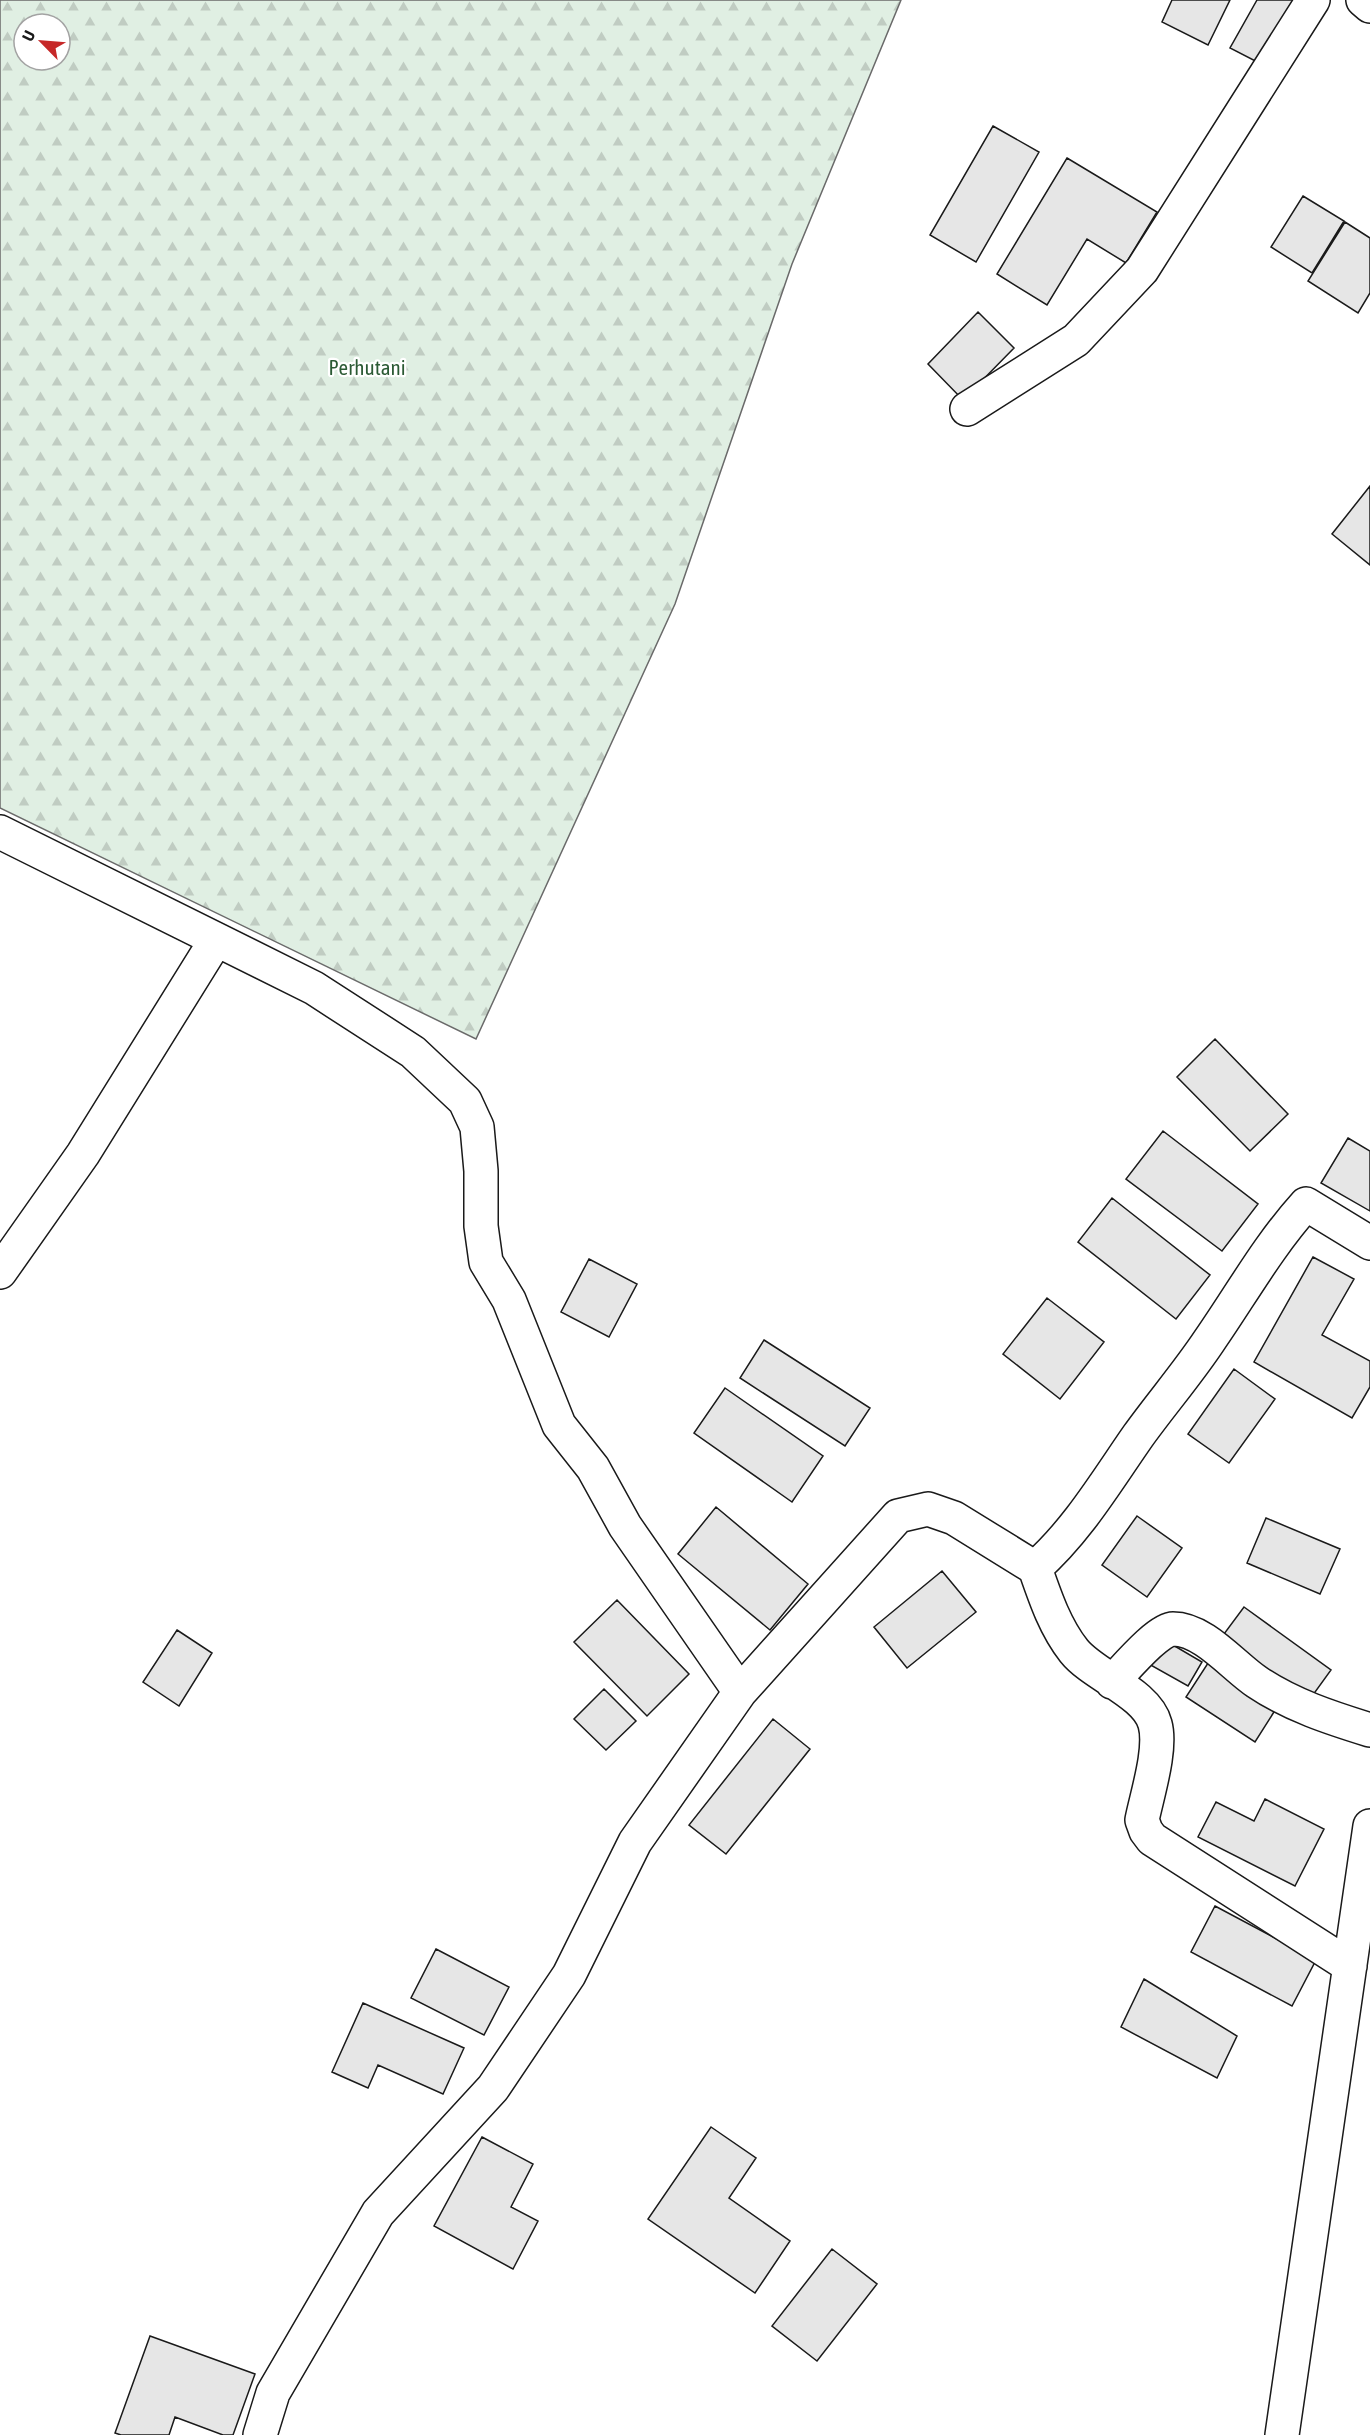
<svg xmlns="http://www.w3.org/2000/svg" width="1370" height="2435" viewBox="0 0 1370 2435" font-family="'Asap Condensed',sans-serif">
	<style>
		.forest { fill: url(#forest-firs); stroke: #6a6a6a; stroke-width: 1.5; fill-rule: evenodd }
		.building { fill: #e6e6e6; stroke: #1a1a1a; stroke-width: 1.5 }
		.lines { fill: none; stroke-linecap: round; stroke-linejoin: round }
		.minor-casing { stroke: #1a1a1a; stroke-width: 36 }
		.minor { stroke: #fff; stroke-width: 33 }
		.labels { text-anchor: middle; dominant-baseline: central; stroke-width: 4.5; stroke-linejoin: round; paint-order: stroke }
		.park-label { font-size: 21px; fill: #2b5a34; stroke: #fff }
	</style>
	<defs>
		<pattern id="forest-firs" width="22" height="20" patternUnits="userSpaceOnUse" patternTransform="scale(1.5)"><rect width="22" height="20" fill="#e0efe3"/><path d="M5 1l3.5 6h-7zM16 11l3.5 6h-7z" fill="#c0ccc2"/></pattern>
	</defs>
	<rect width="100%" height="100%" fill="#fff"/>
	<path class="forest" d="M0,0H901L792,264L675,604L476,1039L0,808ZM24,24H60V60H24Z"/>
	<path class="building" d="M1172,0H1230L1208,45L1162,22Z
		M1257,0H1301L1265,66L1230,48Z
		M993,126L1039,152L976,262L930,235Z
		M1067,158L1157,212L1126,263L1087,239L1047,305L997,274Z
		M1303,196L1344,221L1312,273L1271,247Z
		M1345,222L1370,238V293L1358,313L1308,281Z
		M978,312L1014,348L963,400L928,364Z
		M1370,486V565L1332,534Z
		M1215,1039L1288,1114L1250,1151L1177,1077Z
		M1163,1131L1258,1204L1222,1251L1126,1179Z
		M1348,1138L1370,1151V1211L1321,1183Z
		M1112,1198L1210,1275L1176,1319L1078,1242Z
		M1313,1257L1354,1279L1322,1335L1370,1361V1387L1352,1418L1254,1362Z
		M589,1259L637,1284L609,1337L561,1312Z
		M1047,1298L1104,1342L1060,1399L1003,1354Z
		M764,1340L870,1408L845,1446L740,1378Z
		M1234,1369L1275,1399L1229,1463L1188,1434Z
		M725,1388L823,1456L792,1502L694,1433Z
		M716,1507L808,1584L770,1630L678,1554Z
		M1137,1516L1182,1548L1147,1597L1102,1565Z
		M1266,1518L1340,1549L1320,1594L1247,1563Z
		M942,1571L976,1612L907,1668L874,1627Z
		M617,1600L689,1674L647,1716L574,1642Z
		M1244,1607L1331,1670L1305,1706L1218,1642Z
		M177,1630L212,1653L179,1706L143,1682Z
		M1161,1638L1202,1662L1188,1686L1147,1663Z
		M1210,1660L1279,1704L1255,1742L1186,1697Z
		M604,1689L636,1721L606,1750L574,1719Z
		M773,1719L810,1749L726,1854L689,1825Z
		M1265,1799L1324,1829L1295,1886L1198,1837L1216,1802L1254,1821Z
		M1215,1906L1316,1960L1292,2006L1191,1952Z
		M436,1949L509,1987L484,2035L411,1998Z
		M1144,1979L1237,2036L1217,2078L1121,2027Z
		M363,2003L464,2048L443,2094L378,2065L368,2088L332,2072Z
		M711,2127L756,2158L729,2198L790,2241L755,2293L648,2219Z
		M482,2137L533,2164L511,2207L538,2221L513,2269L434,2226Z
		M832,2249L877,2284L817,2361L772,2326Z
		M150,2336L255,2374L233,2435H223L175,2417L169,2435H121L115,2433Z"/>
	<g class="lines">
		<g class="minor-casing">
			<path id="minor" d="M1363,0L1370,6
				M967,409L1076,340L1142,270L1313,0
				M0,832L314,988L413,1052L465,1101L477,1127L481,1171V1226L486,1262L509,1300L559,1425L593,1468L625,1526L740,1692
				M0,1272L83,1154L216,940
				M1035,1568C1045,1597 1055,1627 1074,1651C1094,1676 1147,1693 1155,1724C1162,1749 1147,1795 1142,1820L1146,1831L1152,1839L1350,1966
				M1112,1682C1124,1670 1158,1629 1173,1629C1204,1629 1233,1666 1257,1682C1291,1705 1331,1718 1370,1730
				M260,2435L273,2393L378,2213L493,2088L569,1975L635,1842L740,1692L898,1516L928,1509L954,1518L1035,1568C1077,1531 1106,1482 1138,1436C1161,1404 1187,1374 1209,1341C1241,1295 1268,1246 1306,1204L1370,1243
				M1282,2435L1370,1826"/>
		</g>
		<use href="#minor" class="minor"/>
	</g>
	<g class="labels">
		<g class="park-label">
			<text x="367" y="367">Perhutani</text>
		</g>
	</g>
	<g transform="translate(42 42) rotate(295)"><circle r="28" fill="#ffffff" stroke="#a3a3a3" stroke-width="1.5"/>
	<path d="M0-4.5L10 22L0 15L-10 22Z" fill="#c62828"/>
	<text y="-9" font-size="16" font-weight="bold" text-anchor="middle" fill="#1a1a1a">U</text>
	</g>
</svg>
